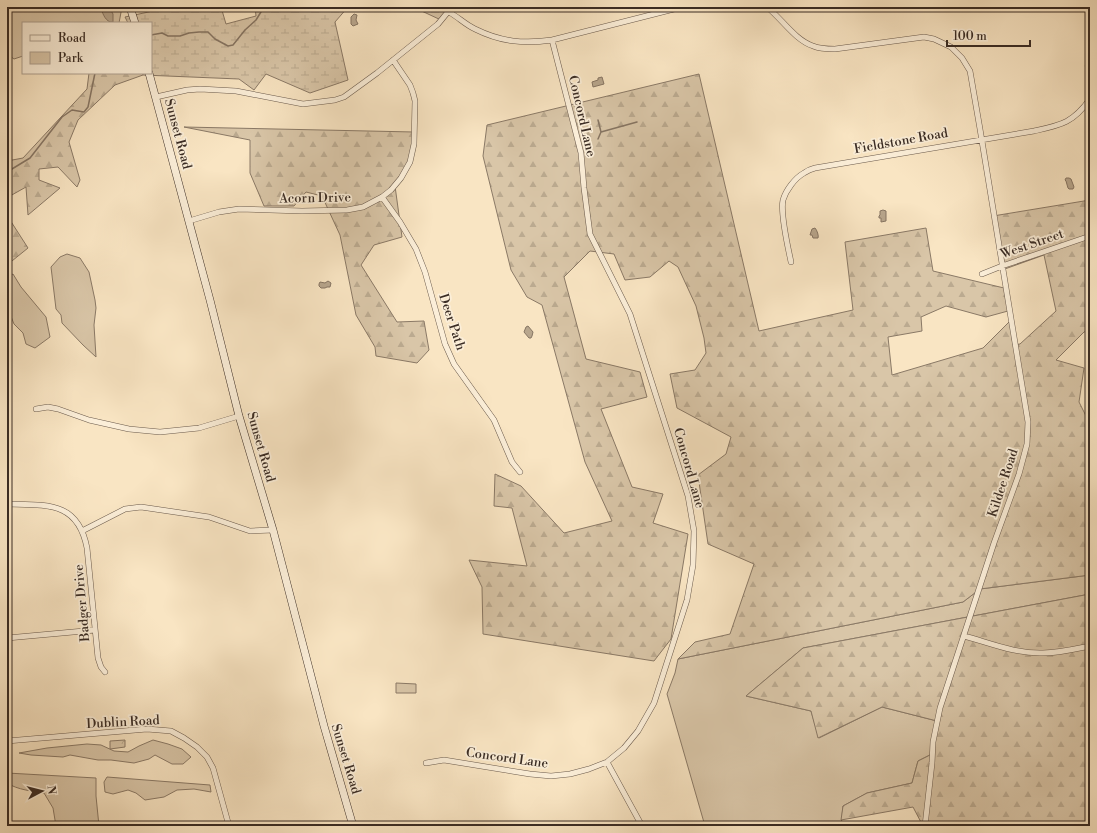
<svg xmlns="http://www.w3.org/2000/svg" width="1097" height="833" viewBox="0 0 1097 833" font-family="'Libre Bodoni',serif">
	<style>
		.green { fill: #d9c6a8; stroke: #8a7966 }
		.forest { fill: url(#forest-firs); stroke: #8a7966 }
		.wetland { fill: url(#wetland-marsh); stroke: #8a7966 }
		.park { fill: url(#park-crowns); stroke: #8a7966 }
		.water { fill: #b8a68d; stroke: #867563 }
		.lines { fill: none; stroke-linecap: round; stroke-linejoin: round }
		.stream { stroke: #867563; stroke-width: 1.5 }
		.street-casing { stroke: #6a5a4c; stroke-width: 6 }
		.secondary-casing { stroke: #3a2c24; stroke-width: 8 }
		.street { stroke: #fbeed8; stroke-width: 5 }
		.secondary { stroke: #fbeed8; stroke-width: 7 }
		.labels { text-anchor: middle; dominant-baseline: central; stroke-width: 3.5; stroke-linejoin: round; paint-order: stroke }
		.street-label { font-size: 13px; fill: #3a2c24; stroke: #fbeed8 }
	</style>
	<defs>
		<pattern id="forest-firs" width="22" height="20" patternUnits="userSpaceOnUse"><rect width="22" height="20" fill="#d9c6a8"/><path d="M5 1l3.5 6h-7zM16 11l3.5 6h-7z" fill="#bbaa90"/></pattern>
		<pattern id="wetland-marsh" width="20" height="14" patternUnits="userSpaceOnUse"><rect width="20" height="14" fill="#d9c6a8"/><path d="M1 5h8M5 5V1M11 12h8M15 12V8" fill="none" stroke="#bbaa90"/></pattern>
		<pattern id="park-crowns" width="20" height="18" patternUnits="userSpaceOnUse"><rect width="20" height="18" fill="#d9c6a8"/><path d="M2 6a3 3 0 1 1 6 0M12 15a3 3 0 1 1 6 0" fill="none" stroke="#bbaa90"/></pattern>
	</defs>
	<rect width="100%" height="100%" fill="#f9e5c3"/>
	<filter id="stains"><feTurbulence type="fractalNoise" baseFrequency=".005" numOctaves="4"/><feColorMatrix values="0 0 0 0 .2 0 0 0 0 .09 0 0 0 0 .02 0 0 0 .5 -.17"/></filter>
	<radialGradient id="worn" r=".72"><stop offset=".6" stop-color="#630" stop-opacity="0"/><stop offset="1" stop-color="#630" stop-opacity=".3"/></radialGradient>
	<path class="green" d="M7,7H122L119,23H23V56L14,59L7,54Z
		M67,254L80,258L89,272L95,300L96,308L94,325L96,357L83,345L62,323L61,315L56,309L51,267L60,257Z
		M13,274L21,287L46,317L50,337L35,348L26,344L23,333L14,324L8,309L7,277Z
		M1090,575V594L803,648L746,696L811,711L819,738L882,707L937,721L932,754L918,761L912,783L867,793L843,806L841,826H705L667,694L675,673L678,659L963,602L980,589Z
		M396,683L416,684V693H396Z
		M153,740L168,744L182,749L191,757L183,764H172L155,755L149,759L134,763L111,760H98L70,755L63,757L31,755L19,753L47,748L87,744L101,745L114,751L128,752L139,746Z
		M7,773L96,778V796L99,826H56L53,808L44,793C32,791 18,790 7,783Z
		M107,777L210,785L211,792L194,789L177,790L164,797L145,800L136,793L128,790L113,794L105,792L104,782Z"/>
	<path class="forest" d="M89,73H143V75L115,85L78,120L69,142L80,180L77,187L58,167L39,169V180L60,188L28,215L26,187L10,196V220L28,248L7,265V161L23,158L87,89Z
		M699,74L759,331L853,310L845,242L926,228L933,271L1004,288L1008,311L986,317L946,306L921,317L922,331L888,337L892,375L983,348L1010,321L1013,345L1020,344L1056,311L1044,255L1002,270L993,216L1090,200V330L1084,332L1056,360L1084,368L1079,402L1090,424V575L980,589L963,602L678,659L695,642L730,634L754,564L708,544L698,475L726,454L731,437L677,408L670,374L695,370L706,353L704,338L696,306L678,267L669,261L650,277L625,280L614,254L590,251L564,277L586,359L640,372L647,397L601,409L632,487L663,494L653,523L688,534L671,639L654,661L483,634L482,587L469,560L527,566L512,508L494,506L495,474L521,486L564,533L612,521L585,462L542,305L527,297L511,270L483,156L487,125Z
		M184,127L414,132L408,170L395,186L402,237L374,245L361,265L397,322L424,321L429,350L417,363L376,356L375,347L356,315L340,235L322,196L306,192L294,206H264L250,173V140Z
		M1090,594V826H923L913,807L841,820L843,806L867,793L912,783L918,761L932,754L937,721L882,707L818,738L811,711L746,696L803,648Z"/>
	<path class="wetland" d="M172,7H221L226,24L256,16L255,7H348L335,22L348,80L310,93L266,74L254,90L239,79L143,75V73H151V23H128L125,17Z
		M413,7H449L451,10L441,20Z"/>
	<path class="park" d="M125,740V747L110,749V741Z"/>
	<path class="water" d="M100,7H109L113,14V22H110C104,19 103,13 100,7Z
		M354,14L357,15L356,20L358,24L353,26L351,24V17Z
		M602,77L604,84L593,87L592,82L598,80V78Z
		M1066,178H1069L1071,179L1074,187L1073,189H1069L1068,188L1066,181L1065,180Z
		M883,210L886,211V221L881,222V218H879V216L880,215V211Z
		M815,228C817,230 819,236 818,238H813L812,235H810L812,229Z
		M328,281L331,283L330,287H327L325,288H321L319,286V284L320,282L325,283Z
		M528,326L533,332L532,336L531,338H529L524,332L526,327Z"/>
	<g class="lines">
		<path class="stream" d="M151,35L162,33L168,36H180L189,33L199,32H208L215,39L228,46L233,45L245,30L256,20L264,7
			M598,120L601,132L598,139
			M601,132L637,122
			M7,172L30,158L62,117L72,110L84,112L88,107L95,73"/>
		<g class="street-casing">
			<path id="street" d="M767,7C782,19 795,40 813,46C820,49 827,49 835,49L924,37L934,39L951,47L962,58L970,71L980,129L1028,422L1027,444L1019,474L994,543L940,708L933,742L932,763L925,826
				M449,12C458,17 466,25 475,29C501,42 524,44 552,40L674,9L696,7
				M1088,66L1090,68
				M156,97L187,90L200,89L236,91L303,104L335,100L344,97L377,73L438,24L452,7
				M382,197L400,222L416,249L425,272L445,344L454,364L494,420L512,462L520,472
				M189,221L219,212L239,209L302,211L347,210L363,207L382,197L391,190L401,178L410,162L414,144L415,101L413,93L410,85L393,60
				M791,262C788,247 780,214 783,200C786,190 795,178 804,173C807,171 811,169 815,168L1034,131C1061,125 1073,123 1090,99
				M982,274L1002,266L1090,236
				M36,409L48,407L58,409L89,420L129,429L160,432L199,428L239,416
				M7,504C47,505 78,501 87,548L98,658L101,667L105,672
				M82,531L125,509L141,507L209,517L250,531L273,530
				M964,636C990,643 1016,654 1043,653C1059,653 1075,649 1090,646
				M7,638L95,630
				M7,741L147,729L171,731L184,738L197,747L207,757L213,768L229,826
				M607,762L642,826
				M426,763L444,760L530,774L551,776L570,774L589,769L607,762L624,748L638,731L654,703L687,600L693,565L694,531L688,496L630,314L590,234L584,188L581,153L552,40"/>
		</g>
		<g class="secondary-casing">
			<path id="secondary" d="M130,7L135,23
				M149,73L210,300L239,416L273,530L324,726L353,826"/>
		</g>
		<use href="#street" class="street"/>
		<use href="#secondary" class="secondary"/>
	</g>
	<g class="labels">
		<g class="street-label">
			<text transform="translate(582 116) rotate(77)">Concord Lane</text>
			<text transform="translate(178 134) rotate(75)">Sunset Road</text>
			<text transform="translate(901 141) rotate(-10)">Fieldstone Road</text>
			<text transform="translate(315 198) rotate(-1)">Acorn Drive</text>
			<text transform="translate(1032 244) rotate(-19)">West Street</text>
			<text transform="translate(452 322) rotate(72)">Deer Path</text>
			<text transform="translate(261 447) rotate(74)">Sunset Road</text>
			<text transform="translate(689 468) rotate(74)">Concord Lane</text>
			<text transform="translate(1003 483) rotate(-72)">Kildee Road</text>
			<text transform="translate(82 603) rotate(-95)">Badger Drive</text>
			<text transform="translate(123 722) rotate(-3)">Dublin Road</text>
			<text transform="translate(507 758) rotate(8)">Concord Lane</text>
			<text transform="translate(346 759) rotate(73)">Sunset Road</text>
		</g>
	</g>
	<rect width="1097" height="833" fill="none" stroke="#f9e5c3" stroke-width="24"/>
	<rect x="8" y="8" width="1081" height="817" fill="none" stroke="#3a2c24" stroke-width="2"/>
	<rect x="12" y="12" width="1073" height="809" fill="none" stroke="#3a2c24"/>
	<rect x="22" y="22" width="130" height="52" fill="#fbeed8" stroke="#aea090"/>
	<rect x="30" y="35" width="20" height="6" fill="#fbeed8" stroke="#aea090"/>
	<text x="58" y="42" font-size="12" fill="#3a2c24">Road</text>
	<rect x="30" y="52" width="20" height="12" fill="#d9c6a8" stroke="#aea090"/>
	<text x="58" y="62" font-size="12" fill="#3a2c24">Park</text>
	<g transform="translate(42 791) rotate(83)" stroke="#fbeed8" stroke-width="3" paint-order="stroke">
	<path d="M0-3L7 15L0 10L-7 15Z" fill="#3a2c24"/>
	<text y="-6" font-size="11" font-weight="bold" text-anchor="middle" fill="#3a2c24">N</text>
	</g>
	<path d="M947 40v6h83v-6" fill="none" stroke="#3a2c24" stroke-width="2"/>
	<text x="953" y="40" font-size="12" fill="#3a2c24" stroke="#fbeed8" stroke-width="3" paint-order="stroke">100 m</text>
	<rect width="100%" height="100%" filter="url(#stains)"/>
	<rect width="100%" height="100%" fill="url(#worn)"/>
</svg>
